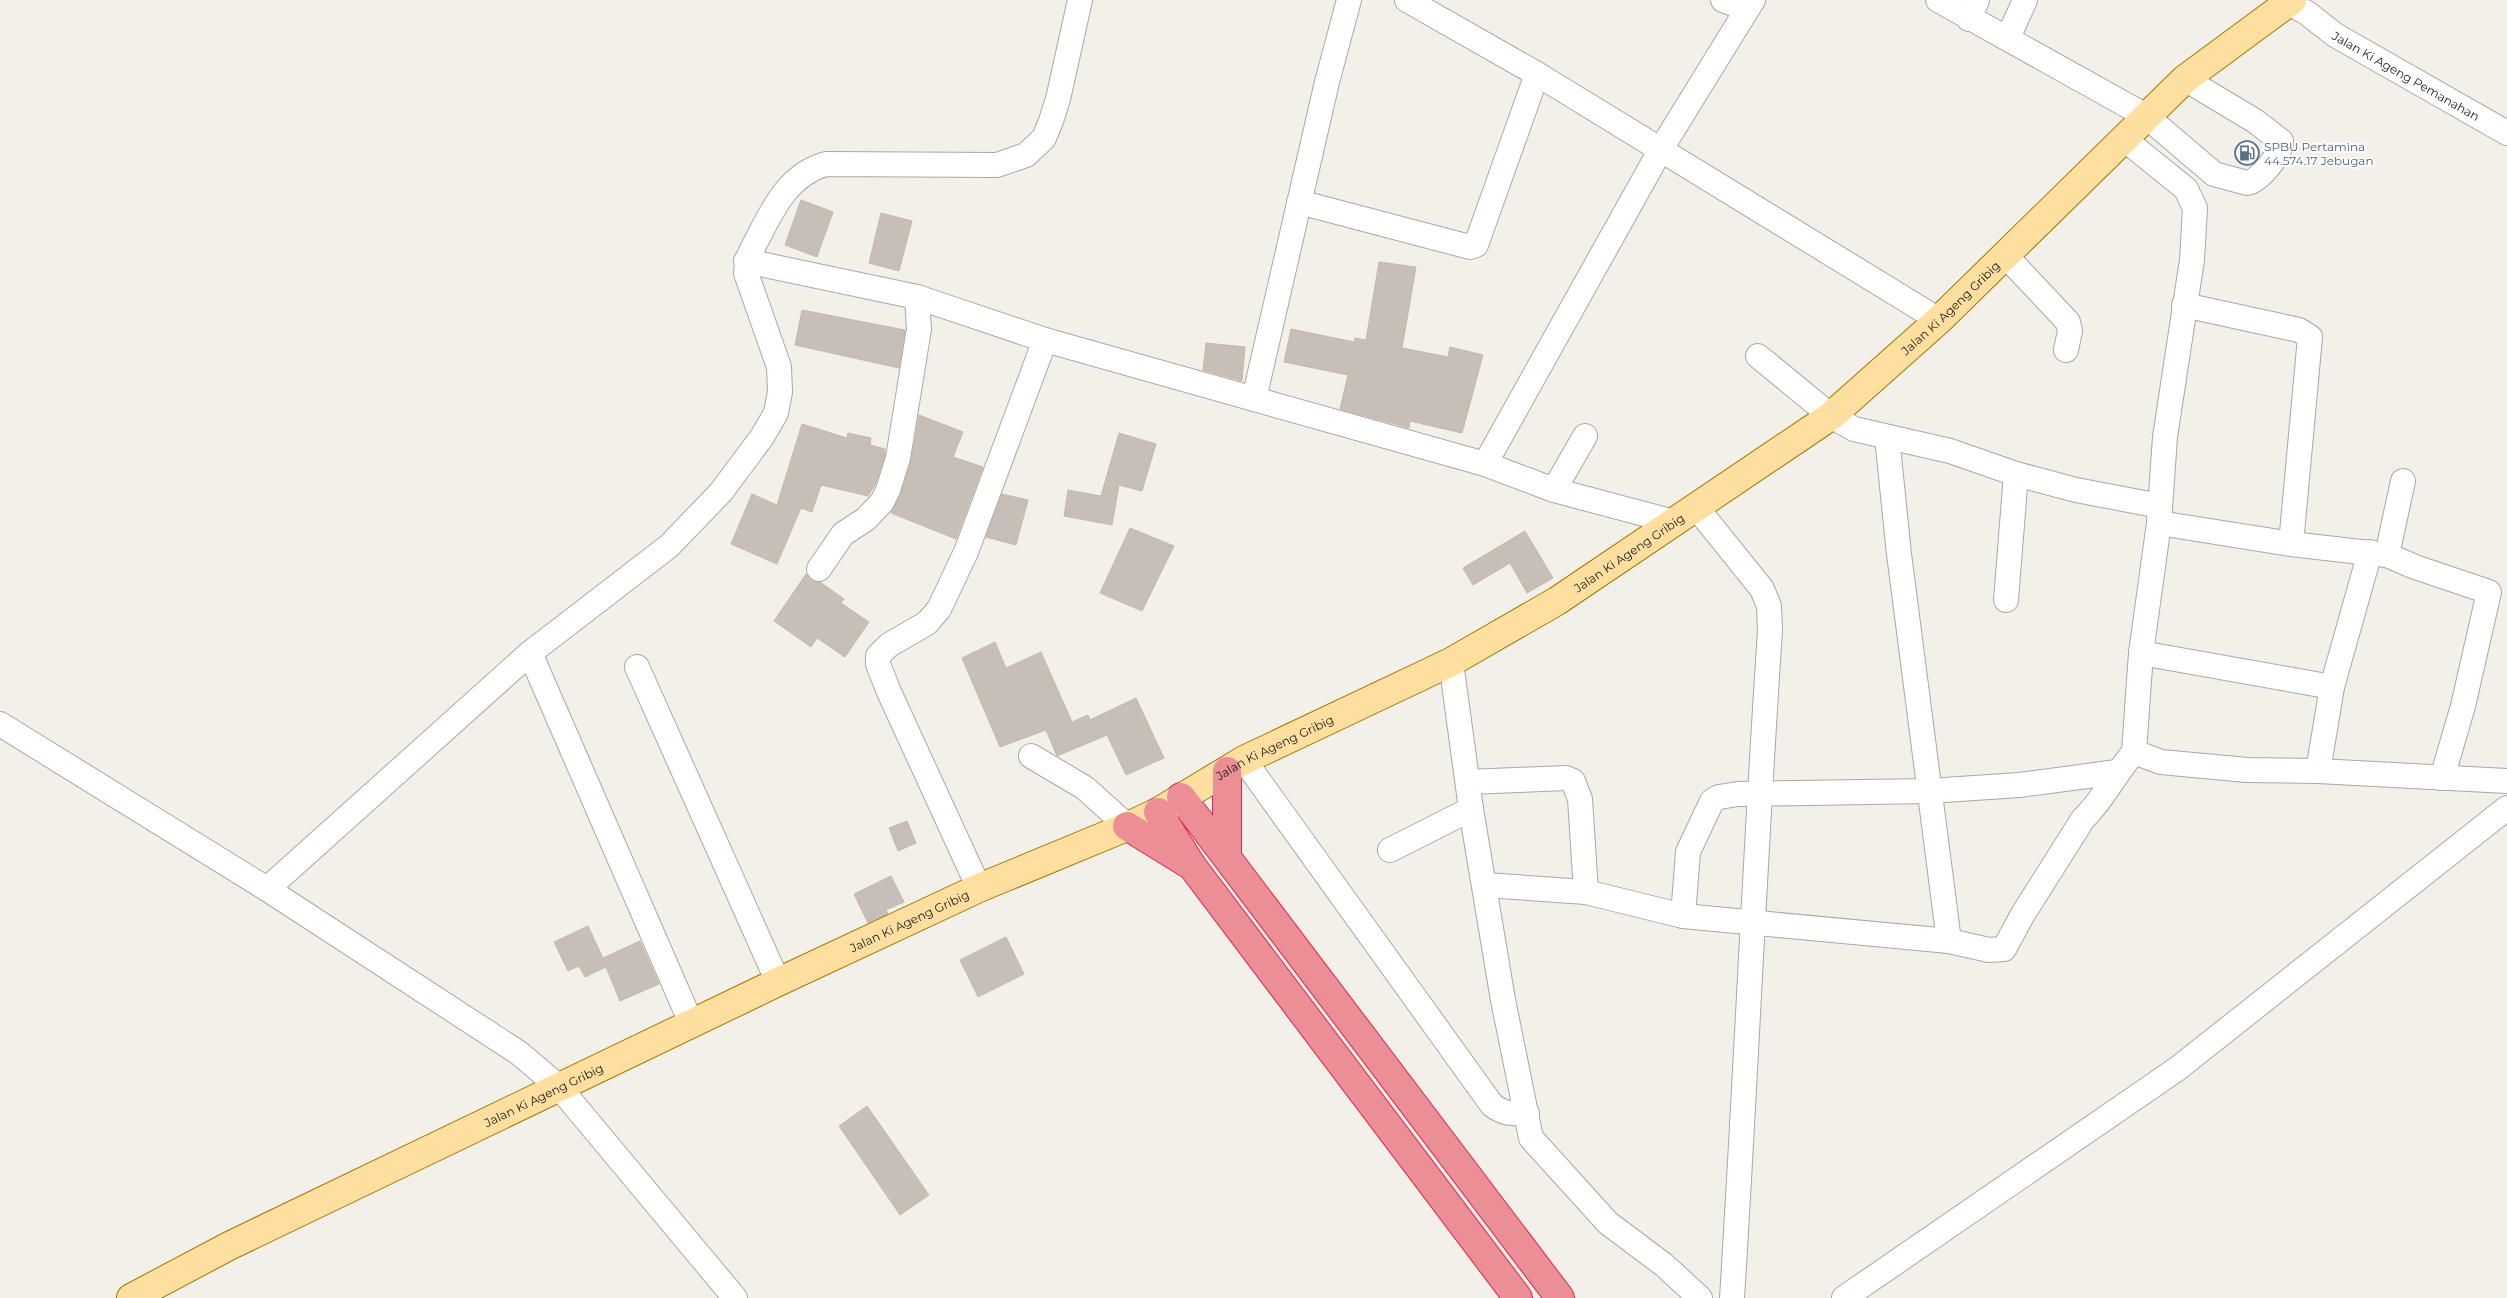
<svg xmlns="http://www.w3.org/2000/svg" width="2507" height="1298" viewBox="0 0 2507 1298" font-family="Montserrat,sans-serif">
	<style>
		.building { fill: #c7bfb7; stroke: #c5b8a9 }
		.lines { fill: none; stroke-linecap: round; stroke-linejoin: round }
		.minor-casing { stroke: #a8a8a8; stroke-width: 26 }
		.major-casing { stroke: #9f7a00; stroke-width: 30 }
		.highway-casing { stroke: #e32251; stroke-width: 30 }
		.minor { stroke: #fff; stroke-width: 24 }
		.major { stroke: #ffdfa0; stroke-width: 28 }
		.highway { stroke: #eb8e96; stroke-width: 28 }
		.labels { text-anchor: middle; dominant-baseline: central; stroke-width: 4; stroke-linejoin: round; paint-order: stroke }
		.street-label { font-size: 12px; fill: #212121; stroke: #fff }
		.service-label { font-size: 12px; fill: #4e5e75; stroke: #fff; text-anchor: start }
	</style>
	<rect width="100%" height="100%" fill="#f2f0e8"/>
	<path class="building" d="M801,200L833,212L817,257L785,245Z
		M881,213L912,221L899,271L869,263Z
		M1379,262L1416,267L1402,348L1448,357L1450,347L1483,355L1462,433L1410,421L1409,428L1340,409L1348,375L1284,362L1291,329L1354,342L1355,338L1366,340Z
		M802,310L905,330L899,368L795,345Z
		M1206,343L1245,347L1242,381L1203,370Z
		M919,415L963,432L953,457L983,467L956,539L891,513L900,496L911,462Z
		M802,424L847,438L848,433L871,438L870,445L885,449V455L875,485L868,496L821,485L812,512L801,508L777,564L731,544L752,494L777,505Z
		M1119,433L1156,444L1142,491L1119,485L1112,525L1064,516L1068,490L1101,496Z
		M1002,494L1028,500L1016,545L986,537Z
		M1130,528L1174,546L1142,611L1100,593Z
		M1525,531L1553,578L1527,593L1510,563L1473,585L1463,568Z
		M806,574L812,581L820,582L844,599L841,603L869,622L845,657L817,638L811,647L774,621Z
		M995,642L1006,668L1041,652L1072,722L1088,715L1090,720L1136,698L1164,758L1126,775L1107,735L1057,756L1046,730L1000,747L962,658Z
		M907,821L916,843L898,851L889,828Z
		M891,876L904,902L886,910L888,914L868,923L854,894Z
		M588,926L603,958L640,941L659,984L620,1001L606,967L585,977L579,966L568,971L554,942Z
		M1006,937L1024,974L978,997L960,960Z
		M867,1106L929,1195L900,1215L839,1126Z"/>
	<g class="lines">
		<g class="minor-casing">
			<g id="minor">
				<path d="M1407,0L1537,74L1939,320"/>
				<path d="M1723,0L1747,9"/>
				<path d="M1938,0L2146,116L2214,174L2247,183C2259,181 2282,154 2281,141L2255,121L2185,79"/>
				<path id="s1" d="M2289,3L2307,13L2335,35L2507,133"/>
				<path d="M1969,19L1977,0"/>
				<path d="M2008,38L2025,0"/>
				<path d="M2124,139L2186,189L2195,208L2192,260L2165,437L2159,523L2141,653L2134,752"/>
				<path d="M1299,202L1470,247L1476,245L1537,74"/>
				<path d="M2005,255L2068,322L2070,331L2066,350"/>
				<path d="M746,261L917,297L1045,340L1485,464L1554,490L1674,522"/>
				<path d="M2184,305L2299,330L2310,337L2291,544"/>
				<path d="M1758,356L1831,416L1854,429L1950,451L2016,474L2076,490L2160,506"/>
				<path d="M1254,399L1327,82L1349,0"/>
				<path d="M1887,437L1899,554L1949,941"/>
				<path d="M1485,464L1661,149L1753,0"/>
				<path d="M1554,490L1585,436"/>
				<path d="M1696,507L1762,589L1769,606L1770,631C1755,853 1746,1076 1732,1298"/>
				<path d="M2159,523L2291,544L2387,555L2415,567L2489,592L2463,706L2442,778"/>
				<path d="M2387,555L2403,481"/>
				<path d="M819,569L843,534L866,519L882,502L888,490L898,458L919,329L917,297"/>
				<path d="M2006,600L2016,474"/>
				<path d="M530,653L692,1025"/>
				<path d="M2141,653L2332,687"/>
				<path d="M1451,662L1471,809L1503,1000L1531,1138L1608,1223L1664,1265L1700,1298"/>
				<path d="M637,667L778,982"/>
				<path d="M0,724L267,889L519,1053L559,1087L735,1298"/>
				<path d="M1031,756L1085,788L1127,826"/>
				<path d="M1244,760L1492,1105C1504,1114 1512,1114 1527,1113"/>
				<path d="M2318,771L2332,687L2370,552"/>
				<path d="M1468,782L1566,778L1573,781L1580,799L1586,892"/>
				<path d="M1390,850L1471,809"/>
				<path d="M1485,885L1586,892L1683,916L1949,941L1989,950L2004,949L2023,914L2083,819C2103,800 2115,774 2134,752L2161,762L2247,770L2318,771L2507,781"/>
				<path d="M979,888L889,692L878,664V656L889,645L927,623L939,609L966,552L1045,340"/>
				<path d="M267,889L530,653L669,546L721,492L762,437L776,413L780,392L779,367L746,273C746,259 752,249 759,236C774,206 790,174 826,164L997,165L1026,155L1044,138L1051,121L1058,99L1080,0"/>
				<path d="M1683,916L1688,852L1712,801L1719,797L1738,794L1930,791L2019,785L2117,772"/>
				<path d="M1844,1298L2177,1069L2507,808"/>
			</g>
		</g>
		<g class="major-casing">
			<g id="major">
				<path id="s2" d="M131,1298L229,1246L778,982L979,888L1124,828L1158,812L1244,760L1451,662L1557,601L1831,416L1939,320L2185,79L2292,0"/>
			</g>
		</g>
		<g class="highway-casing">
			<path id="highway" d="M1181,797L1560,1298
				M1158,812L1192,866L1518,1298
				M1127,826L1187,863
				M1227,857V771"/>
		</g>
		<use href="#minor" class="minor"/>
		<use href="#major" class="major"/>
		<use href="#highway" class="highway"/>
	</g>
	<defs>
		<g id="fuel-ring" transform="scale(1.25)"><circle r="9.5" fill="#fff" stroke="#5c6f8a" stroke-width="1.5"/><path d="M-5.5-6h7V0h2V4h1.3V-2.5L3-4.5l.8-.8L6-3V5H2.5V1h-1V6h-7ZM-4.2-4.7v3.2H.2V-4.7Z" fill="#5c6f8a"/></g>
	</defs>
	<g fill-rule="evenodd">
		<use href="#fuel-ring" x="2247" y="153"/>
	</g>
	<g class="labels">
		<g class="street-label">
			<text stroke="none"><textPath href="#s1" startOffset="138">Jalan Ki Ageng Pemanahan</textPath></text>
			<text stroke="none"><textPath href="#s2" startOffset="2080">Jalan Ki Ageng Gribig</textPath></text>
			<text stroke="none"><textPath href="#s2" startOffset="1675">Jalan Ki Ageng Gribig</textPath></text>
			<text stroke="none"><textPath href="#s2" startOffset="1270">Jalan Ki Ageng Gribig</textPath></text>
			<text stroke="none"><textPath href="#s2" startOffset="865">Jalan Ki Ageng Gribig</textPath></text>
			<text stroke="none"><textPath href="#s2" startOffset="460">Jalan Ki Ageng Gribig</textPath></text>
		</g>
		<g class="service-label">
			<text x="2264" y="146">SPBU Pertamina<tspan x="2264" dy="14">44.574.17 Jebugan</tspan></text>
		</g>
	</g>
</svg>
